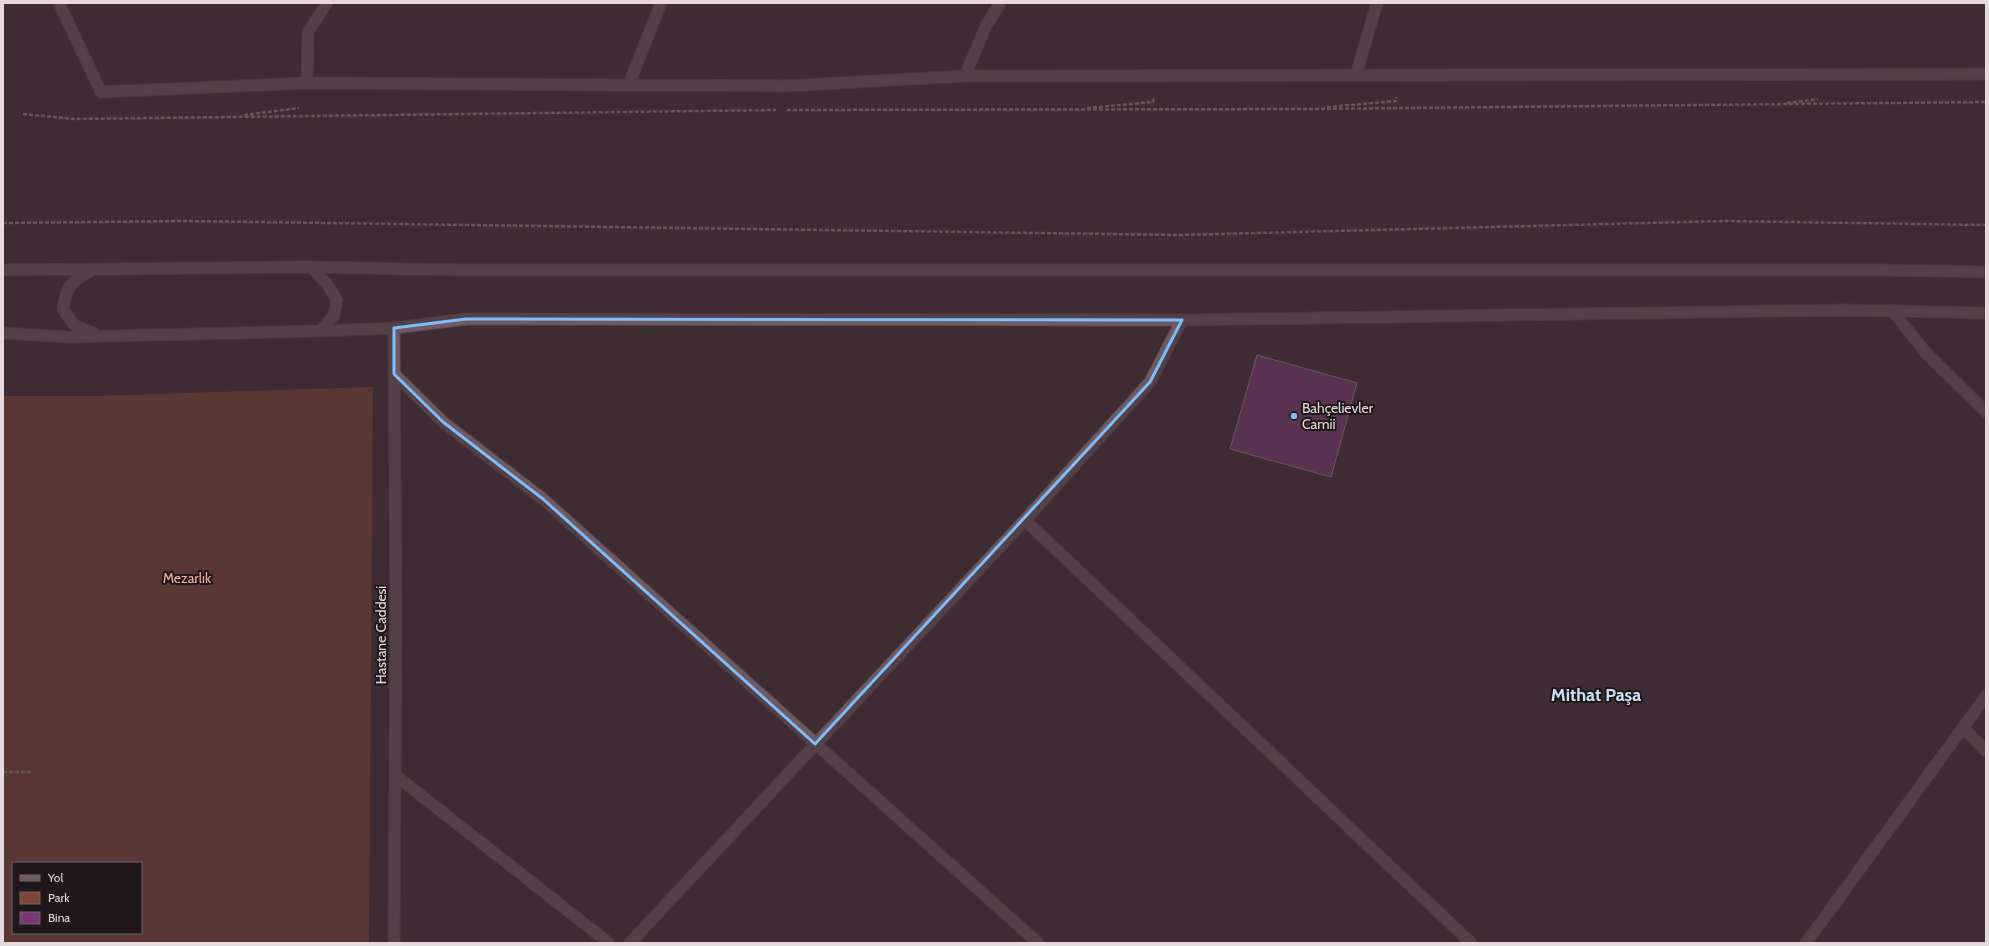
<svg xmlns="http://www.w3.org/2000/svg" width="1989" height="946" viewBox="0 0 1989 946" font-family="Cabin,sans-serif">
	<style>
		.green { fill: #7c4538; fill-rule: evenodd }
		.building { fill: #783a71; stroke: #9e8d9b }
		.lines { fill: none; stroke-linecap: round; stroke-linejoin: round }
		.minor-casing { stroke: #5a4b51; stroke-width: 13 }
		.tertiary-casing { stroke: #5a4b51; stroke-width: 13 }
		.secondary-casing { stroke: #5a4b51; stroke-width: 13 }
		.path { stroke: #95878c; stroke-width: 2.5; stroke-dasharray: 4 2; stroke-linecap: butt }
		.minor { stroke: #6e5a62; stroke-width: 11 }
		.tertiary { stroke: #6e5a62; stroke-width: 11 }
		.secondary { stroke: #6e5a62; stroke-width: 11 }
		.marked { fill: none; stroke: #7ebdf9; stroke-width: 3; stroke-linejoin: round }
		.poi-dot { fill: #7ebdf9; stroke: #1f171a; stroke-width: 1.5 }
		.labels { text-anchor: middle; dominant-baseline: central; stroke-width: 4; stroke-linejoin: round; paint-order: stroke }
		.poi-label { font-size: 14px; fill: #e5d9dd; stroke: #1f171a; text-anchor: start }
		.park-label { font-size: 14px; fill: #f6b09f; stroke: #1f171a }
		.street-label { font-size: 14px; fill: #e5d9dd; stroke: #1f171a }
		.district-label { font-size: 18px; font-weight: bold; fill: #cae1f8; stroke: #1f171a }
	</style>
	<rect width="100%" height="100%" fill="#3e2c33"/>
	<path class="green" d="M373,387L369,943H3V396H96ZM13,863H141V933H13Z"/>
	<path class="building" d="M1257,355L1357,383L1331,477L1230,449Z"/>
	<g class="lines">
		<g class="minor-casing">
			<path id="minor" d="M59,3L101,92L307,83L786,86L965,76L1986,74
				M1356,75L1377,3
				M965,76L986,26L1000,3
				M307,83L308,32L327,3
				M629,84L661,3
				M1892,310L1926,353L1986,412
				M394,374L443,422L543,499L1038,943
				M1025,520L1471,943
				M1963,728L1986,751
				M395,775L609,943
				M630,943L1025,520L1150,382L1182,320
				M1806,943L1986,696"/>
		</g>
		<g class="tertiary-casing">
			<path id="tertiary" d="M394,943L396,617L394,328"/>
		</g>
		<g class="secondary-casing">
			<path id="secondary" d="M312,267L327,284L337,300L334,315L321,331
				M94,269C73,280 66,285 63,309L74,325L95,334
				M3,270L312,267L459,270H1881L1986,272
				M3,333L68,337L321,331L394,328L466,319L1182,320L1844,310L1986,313"/>
		</g>
		<path class="path" d="M1787,103L1818,99
			M1327,107L1396,101V97
			M1087,108L1153,102L1154,98
			M787,110L1309,109L1986,102
			M23,114L75,119L776,110
			M244,115L299,108
			M3,223L186,221L1179,235L1724,221L1986,225
			M3,772H33"/>
		<use href="#minor" class="minor"/>
		<use href="#tertiary" class="tertiary"/>
		<use href="#secondary" class="secondary"/>
	</g>
	<path d="M0 0H1989V946H0ZM466,319L1182,320L1150,382L815,744L543,499L443,422L394,374V328Z" fill="#3e2c33" fill-opacity=".55" fill-rule="evenodd"/>
	<path class="marked" d="M466,319L1182,320L1150,382L815,744L543,499L443,422L394,374V328Z"/>
	<circle class="poi-dot" cx="1294" cy="416" r="4"/>
	<g class="labels">
		<g class="poi-label">
			<text x="1302" y="408">Bahçelievler<tspan x="1302" dy="16">Camii</tspan></text>
		</g>
		<g class="park-label">
			<text x="187" y="578">Mezarlık</text>
		</g>
		<g class="street-label">
			<text transform="translate(381 635) rotate(-90)">Hastane Caddesi</text>
		</g>
		<g class="district-label">
			<text x="1596" y="695">Mithat Paşa</text>
		</g>
	</g>
	<rect width="1989" height="946" fill="none" stroke="#e5d9dd" stroke-width="8"/>
	<rect x="12" y="862" width="130" height="72" fill="#1f171a" stroke="#6e6568"/>
	<rect x="20" y="875" width="20" height="6" fill="#6e5a62" stroke="#6e6568"/>
	<text x="48" y="882" font-size="12" fill="#e5d9dd">Yol</text>
	<rect x="20" y="892" width="20" height="12" fill="#7c4538" stroke="#6e6568"/>
	<text x="48" y="902" font-size="12" fill="#e5d9dd">Park</text>
	<rect x="20" y="912" width="20" height="12" fill="#783a71" stroke="#6e6568"/>
	<text x="48" y="922" font-size="12" fill="#e5d9dd">Bina</text>
</svg>
